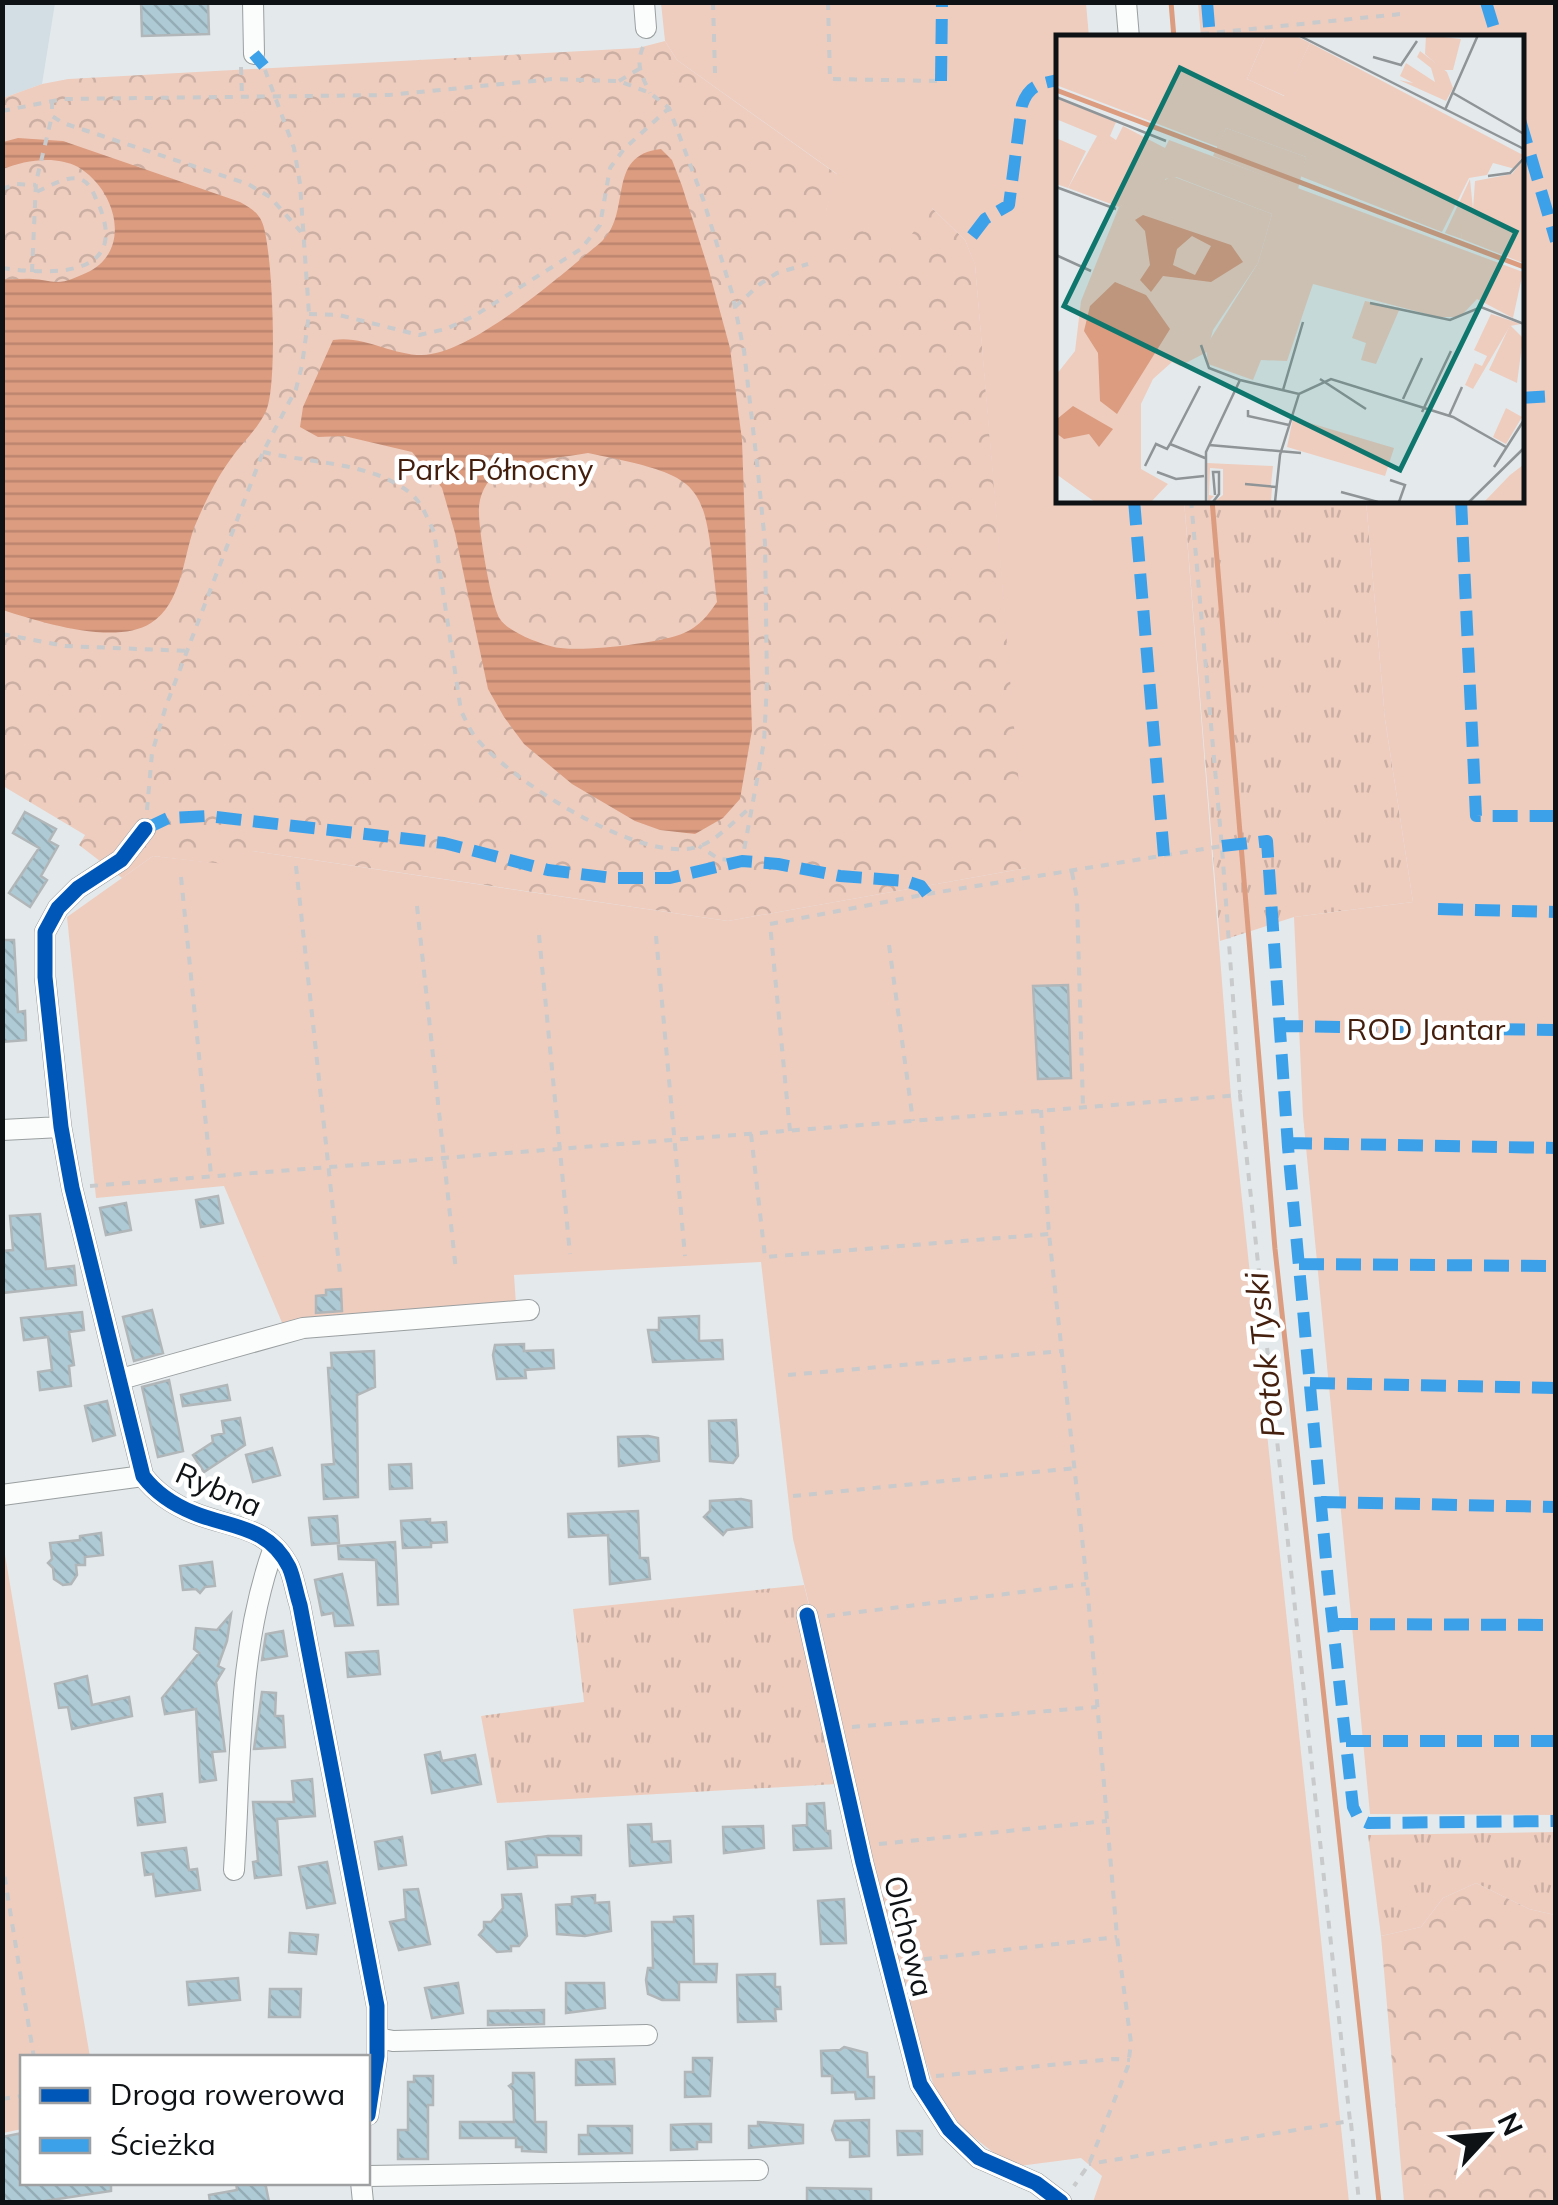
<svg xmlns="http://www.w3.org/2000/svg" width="1558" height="2205" viewBox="0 0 1558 2205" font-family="Mulish,sans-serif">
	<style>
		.built { fill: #d2dee3 }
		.grass { fill: url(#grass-tufts) }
		.forest { fill: url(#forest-crowns) }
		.garden { fill: #eecdbf }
		.water { fill: url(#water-rules); fill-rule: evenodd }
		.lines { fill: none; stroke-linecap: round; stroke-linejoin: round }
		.stream { stroke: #dc9c80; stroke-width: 5 }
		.building { fill: url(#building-back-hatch); stroke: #b1b6b8; stroke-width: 2.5 }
		.minor-casing { stroke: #9a9fa0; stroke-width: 22 }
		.path { stroke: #c8cacb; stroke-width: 4; stroke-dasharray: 8 8; stroke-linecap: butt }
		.minor { stroke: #fbfcfc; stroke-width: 20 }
		.quiet { stroke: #3da1ea; stroke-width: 12; stroke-dasharray: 25 12; stroke-linecap: butt }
		.cycleway-casing { stroke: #fff; stroke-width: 21 }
		.cycleway { stroke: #0057b8; stroke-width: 15 }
		.labels { text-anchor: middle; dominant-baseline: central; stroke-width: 9; stroke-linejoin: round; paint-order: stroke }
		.park-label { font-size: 30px; fill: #431e0d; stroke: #fff }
		.street-label { font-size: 30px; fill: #0f1214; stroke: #fff }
		.water-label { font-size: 32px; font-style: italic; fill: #45200f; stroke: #fff }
		.inset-river { fill: none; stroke: #dc9c80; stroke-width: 5 }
		.inset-road { fill: none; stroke: #8f9496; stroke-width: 2.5 }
		.view { fill: #0f766e; fill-opacity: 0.15; stroke: #0f766e; stroke-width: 5 }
		.inset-edge { fill: none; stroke: #0f1214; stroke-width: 5 }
	</style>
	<defs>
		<pattern id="grass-tufts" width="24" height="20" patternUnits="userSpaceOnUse" patternTransform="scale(2.5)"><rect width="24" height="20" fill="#eecdbf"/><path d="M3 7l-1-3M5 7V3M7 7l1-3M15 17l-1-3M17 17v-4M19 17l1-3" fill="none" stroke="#cbafa3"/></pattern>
		<pattern id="forest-crowns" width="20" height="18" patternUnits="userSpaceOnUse" patternTransform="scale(2.5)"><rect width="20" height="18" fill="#eecdbf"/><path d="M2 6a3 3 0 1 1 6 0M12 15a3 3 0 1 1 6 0" fill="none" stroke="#cbafa3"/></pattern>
		<pattern id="water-rules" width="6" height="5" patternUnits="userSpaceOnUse" patternTransform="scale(2.5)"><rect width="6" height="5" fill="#dc9c80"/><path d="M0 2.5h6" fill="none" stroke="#bc856e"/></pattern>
		<pattern id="building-back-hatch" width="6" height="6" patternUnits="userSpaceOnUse" patternTransform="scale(2.5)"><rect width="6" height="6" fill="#aecad4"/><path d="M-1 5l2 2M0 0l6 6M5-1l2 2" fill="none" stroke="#94acb5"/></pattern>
	</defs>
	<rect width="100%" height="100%" fill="#e4eaec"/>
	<path class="built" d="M3,2L55,3L42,84L3,98Z"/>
	<path class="grass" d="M1184,500H1366L1385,719L1413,902L1294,917L1220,941Z
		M804,1585L854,1789L837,1784L497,1803L481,1716L584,1702L573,1609Z
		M1555,1832V1915L1529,1909L1476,1883L1443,1898L1421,1927L1381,1936L1368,1835Z"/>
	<path class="forest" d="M665,41L677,60L838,175L826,211L932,208L965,240L975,264L1027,868L728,921L253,851L252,868L153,856L122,878L79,845L85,835L3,786V98L42,84L68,79L638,48Z
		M1476,1883L1529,1909L1555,1915V2202H1404L1381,1936L1421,1927L1443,1898Z"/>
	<path class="garden" d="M661,3H1086L1089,37L1058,38V500H1184L1231,1096L1349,2202H1093L1102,2176L1081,2158L1019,2166L999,2157L962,2128L935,2089L909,2012L793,1539L761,1262L514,1275L516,1304L283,1325L224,1186L96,1198L67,917L153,856L251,867L252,851L728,921L1026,868L975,265L965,240L932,208L905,243L823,220L837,174L677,60L665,41Z
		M1198,3H1555V1815L1370,1814L1303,1116L1294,917L1413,902L1385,719L1366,500H1520V38L1201,37Z
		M2,1537L90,2057L22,2058V2129L3,2133Z"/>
	<path class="water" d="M18,138L63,141L240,202C249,207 258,212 262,222C273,247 278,387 266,411C258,429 241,444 230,460C216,479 203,506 194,528C183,558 182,603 151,623C115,646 40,622 3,610V279C13,280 23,278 33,279C41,279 49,282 57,282C67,282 77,277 86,273C133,252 117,190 78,167C56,155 25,160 3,169V142Z
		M661,149L672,160L682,186L709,271L730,348L742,440L752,730L740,799L723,818L695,834L660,830L635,821L572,784L524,744L504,717L488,689L455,533L442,488L412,452L344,436L318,437L300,427L303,407L333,340C364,335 391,355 422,355C471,355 561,275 600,243C634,214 604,155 661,149ZM588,453C711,478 703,481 717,602C708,615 700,626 684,633C662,643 578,653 554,647C540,644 508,632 500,619C491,604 479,532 479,513C478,498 485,481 498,473C523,459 561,458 588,453Z"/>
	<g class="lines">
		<path class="stream" d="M1171,2L1174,38
			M1212,500L1275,1249L1379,2202"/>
	</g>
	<path class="building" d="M141,2H208L209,34L142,36Z
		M25,812L56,829L49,841L58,846L41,876L47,880L30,907L9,893L39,848L13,833Z
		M2,940H14L18,1012L25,1011L26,1040L2,1042Z
		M1068,985L1071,1078L1038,1079L1033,986Z
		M218,1196L223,1223L201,1227L196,1200Z
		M126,1203L131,1230L106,1235L100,1208Z
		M40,1214L46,1269L74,1266L76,1285L2,1293V1251L13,1250L10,1216Z
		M341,1289L342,1311L316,1313V1296L326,1295V1290Z
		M152,1310L163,1353L134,1361L123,1317Z
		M82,1312L84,1330L69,1332L74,1365L69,1366L71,1386L40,1390L38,1372L52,1370L48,1337L24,1340L21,1318Z
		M699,1316V1341L722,1340L723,1359L653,1362L648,1330H659V1318Z
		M524,1344V1351L553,1350L554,1368L525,1370L526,1378L497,1379L493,1355L495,1345Z
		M374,1351L375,1387L357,1395L358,1497L324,1499L322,1465L334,1464L328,1368H332L331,1353Z
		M169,1380L183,1451L158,1457L142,1387Z
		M227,1385L230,1400L183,1406L181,1395Z
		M107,1401L115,1435L93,1441L85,1406Z
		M240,1418L245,1445L204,1472L193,1455L213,1442L212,1436L224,1433L222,1421Z
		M736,1420L738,1456L733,1463L710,1461L709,1421Z
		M648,1436L658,1438L659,1461L619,1466L618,1437Z
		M272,1448L280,1475L253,1482L246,1455Z
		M411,1464L412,1488L390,1489L389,1465Z
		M741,1499L751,1501L752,1527L727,1530L723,1535L704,1517L710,1511V1501Z
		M638,1511L640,1558H648L650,1579L610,1584L608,1535L569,1537L568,1514Z
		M337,1516L339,1543L312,1545L309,1518Z
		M430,1519V1523L446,1522L447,1542L431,1543V1547L403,1548L401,1521Z
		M101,1533L103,1555L85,1557V1565H76L77,1575L71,1584L63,1585L54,1579L53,1568L48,1563L52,1559L50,1543L80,1540V1536Z
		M395,1542L398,1604L378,1605L376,1560L339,1559L338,1546Z
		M212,1562L215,1586L205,1587L200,1593L196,1589L183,1590L180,1566Z
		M342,1574L353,1625L335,1626L333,1613L322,1615L315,1580Z
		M231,1614L227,1641L218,1666L224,1669L216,1682L225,1751L212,1752L216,1780L200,1782L196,1709L165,1714L162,1698L199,1653L194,1649L196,1628L217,1630Z
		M283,1631L287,1656L262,1660L266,1634Z
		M378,1651L380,1674L348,1677L346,1653Z
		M87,1676L92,1705L129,1697L132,1716L72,1729L68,1707L59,1708L55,1684Z
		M262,1692L276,1693L275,1716H283L285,1747L254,1749Z
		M440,1752L442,1761L475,1755L481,1784L432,1793L425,1755Z
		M312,1779L315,1816L277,1819L281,1875L255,1878L253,1862L258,1861L253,1802H294L292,1781Z
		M162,1794L165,1822L138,1825L135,1798Z
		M824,1803L826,1831H830L831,1848L794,1850L793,1826L807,1825V1804Z
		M651,1824L652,1842L670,1841L671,1862L630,1866L628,1825Z
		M763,1826L764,1848L724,1853L723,1827Z
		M548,1836H581V1855H536L537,1867L508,1869L506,1842Z
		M402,1837L406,1865L379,1869L375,1842Z
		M186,1848L189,1870L197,1869L200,1890L156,1896L153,1874L145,1875L142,1853Z
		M327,1862L335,1903L307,1908L299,1867Z
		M418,1889L430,1944L399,1950L390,1922L406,1919L404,1890Z
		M521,1894L527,1936L519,1946H511V1951L497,1952L479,1935L484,1929V1922H491L503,1908L502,1895Z
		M595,1895V1903L609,1902L611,1931L585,1936L557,1934L556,1905L572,1904V1897Z
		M844,1899L846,1943L821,1944L818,1901Z
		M693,1916L694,1964H717L716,1982H679V2000H662L648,1994L646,1980L648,1968H653L652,1922H674V1917Z
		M290,1933L318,1935L316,1954L289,1952Z
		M775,1974V1987H780L781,2009H775L776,2021L738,2022L737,1975Z
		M238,1978L240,2000L189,2005L187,1982Z
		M458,1983L463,2013L432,2018L425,1988Z
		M566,1983H604L605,2008L566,2013Z
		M270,1989H301L300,2017H269Z
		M544,2010V2024L488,2025V2011Z
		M844,2047L867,2053L868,2077H874V2098L856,2099L855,2092L832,2093V2076H822L821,2051L840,2050Z
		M693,2058H712L710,2096L685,2097V2072H693Z
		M614,2059L615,2084L576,2085V2060Z
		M513,2073H534L535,2122H546V2152L522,2151V2147H516V2138H460V2122H514L513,2090L509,2086L513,2083Z
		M414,2076H433V2105H428V2159H398V2130H408V2082H414Z
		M869,2120V2156L850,2157V2140H836L832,2130L835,2121Z
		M758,2122L803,2125V2143L749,2148V2126H758Z
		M693,2124H711V2142H697V2149L671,2150V2125Z
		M588,2126H632V2153L579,2154V2135H588Z
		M897,2131H922V2154L898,2155Z
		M22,2133V2182H111V2191L38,2202H2V2137Z
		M236,2182H265L269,2202H210L209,2195L237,2190Z
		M807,2188L871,2189V2202H807Z"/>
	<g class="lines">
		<g class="minor-casing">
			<path id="minor" d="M253,2L254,54
				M644,2L646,28
				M1126,2L1129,38
				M145,829L121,860L78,888L58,908L45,932V977L61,1127L72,1188L143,1476C156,1493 174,1505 194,1513C230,1528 268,1525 289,1567C294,1578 296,1593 300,1605L377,2006V2056L368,2115
				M2,1130L61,1127
				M121,1379L303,1328L529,1310
				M2,1495L143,1476
				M807,1615L863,1863L920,2084L949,2129L979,2158L1036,2183L1061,2202
				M234,1870C241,1763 237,1649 274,1547
				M378,2038L393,2041L647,2035
				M368,2176L758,2170
				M361,2182L363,2202"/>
		</g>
		<path class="path" d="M713,2L715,73
			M828,2L830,79L941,81
			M1201,34L1401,14
			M643,47C635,65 642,76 650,93
			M241,67L242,97
			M619,81L639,69
			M52,101V116L63,123L248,184L270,197L301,232
			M2,111L63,99L389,95L553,79L619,81L650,93L669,108L703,199L732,293L744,351L758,472L765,543L767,683L764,742L742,861L719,859L699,846
			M2,189L16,184L36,185
			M2,268C52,275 131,278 98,203C94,195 90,182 80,179C67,175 48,187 36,192
			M32,272L36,182L52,116
			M735,307L760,284L777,273L808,264
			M309,314L339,315L419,335L446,329L474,316L581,249L600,225L610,168L624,149L669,108
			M263,452C309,463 370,462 409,492C422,502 427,518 434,532L461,711C466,720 470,731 476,738C512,781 640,864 697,847C717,841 736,819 752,806
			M1191,500L1222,848L1240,1093
			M2,634L65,646L189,651
			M147,810L152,753L166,706L263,452L296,389L302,365L309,314L300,184L294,148L265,70
			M296,866L340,1274
			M1072,872L1077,899L1083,1107
			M181,877L211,1175
			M417,906L456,1271
			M539,935L570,1254
			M656,936L685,1256
			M889,945L913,1121
			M1041,1110L1049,1234L1087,1584L1117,1937L1131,2043L1128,2066L1089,2164L1074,2186
			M790,1131L770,924L927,894L1222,846
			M751,1134L765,1257L1049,1234
			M90,1186L1240,1095L1350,2121L1089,2164
			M788,1375L1062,1351
			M793,1496L1076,1468
			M827,1616L1086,1584
			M852,1727L1097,1707
			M879,1844L1107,1821
			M2,1861L34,2058
			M908,1961L1117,1937
			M936,2076L1114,2059L1130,2060
			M2,2099L22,2096
			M1351,2123L1359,2202"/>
		<use href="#minor" class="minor"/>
		<path class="quiet" d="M1207,2L1210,38
			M1486,2L1497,38
			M254,54L264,66
			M941,81L942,2
			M1520,120L1556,241
			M972,236L985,219L1009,205L1022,105C1029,85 1039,84 1058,80
			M1520,398L1556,396
			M1134,500L1164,856
			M1461,500L1476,816H1556
			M145,829L168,818L207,816L444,843L548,870L613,878H670L742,861L778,864L840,876L906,881L921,886L927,894
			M1222,846L1267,841L1288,1147L1328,1581L1353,1807L1359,1819L1368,1823L1556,1821
			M1438,909L1556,912
			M1278,1026L1556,1030
			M1287,1143L1556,1148
			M1299,1264L1556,1266
			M1310,1383L1556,1388
			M1321,1502L1556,1507
			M1333,1624L1556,1625
			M1346,1741H1556"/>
		<g class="cycleway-casing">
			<path id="cycleway" d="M145,829L121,860L78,888L58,908L45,932V977L61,1127L72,1188L143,1476C156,1493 174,1505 194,1513C230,1528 268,1525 289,1567C294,1578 296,1593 300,1605L377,2006V2056L368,2115
				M807,1615L863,1863L920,2084L949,2129L979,2158L1036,2183L1061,2202"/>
		</g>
		<use href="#cycleway" class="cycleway"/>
	</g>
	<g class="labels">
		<g class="park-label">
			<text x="495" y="469">Park Północny</text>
			<text x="1426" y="1029">ROD Jantar</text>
		</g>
		<g class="street-label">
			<text transform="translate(219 1489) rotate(24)">Rybna</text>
			<text transform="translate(909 1936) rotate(76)">Olchowa</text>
		</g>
		<g class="water-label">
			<text transform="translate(1264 1355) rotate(-96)">Potok Tyski</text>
		</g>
	</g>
	<g transform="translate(1056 35)">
		<rect width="468" height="468" fill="#e4eaec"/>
		<path d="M210,0H238L254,8L229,61L191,44ZM364,16L391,37L397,53L390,66L343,45L357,48L344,41L350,28L379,47L375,33L361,22ZM170,93L250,122L242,154L157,121ZM414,144L417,174L405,192L406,204L389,198ZM309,266L344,273L320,329L305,325L310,308L296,303ZM435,279L465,289L454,291L417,354L409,350L419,328L426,331L431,321L418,315ZM151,428L217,431L215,450L188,449L216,452L215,467H158L167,460V434L154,433L153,460L158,461L152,467Z" fill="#eecdbf"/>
		<path d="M0,103L30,116L12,153L0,149ZM467,125V228L406,204L404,192L417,174L419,146L456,139ZM116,141L216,179L202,228L157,295L151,317L124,331L116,327L97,344L85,369V434L112,449L95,467H39L0,439V340L19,316L25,266L63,172ZM450,373L466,382L450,409L437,402ZM467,430V467H428L454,440Z" fill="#eecdbf"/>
		<path d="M370,0L405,4L397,35H387L369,19Z" fill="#eecdbf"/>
		<path d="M0,0H210L191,44L228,61L254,8L467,120L459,134L437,128L431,140L413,143L386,197L244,141L250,122L170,93L162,112L0,50ZM0,63L60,87L54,101L60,105L67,91L109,113L113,105L467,237L457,283L421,264L404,282H382L257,249L231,326L205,325L197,345L152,329L150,311L202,228L216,179L120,142L109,144L112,151L102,161L96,156L63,172L12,153L41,101L0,84ZM454,290L467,303L461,348L433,335ZM237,383L338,413L329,441L231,412Z" fill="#eecdbf"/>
		<path d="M87,180L175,210L187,227L155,247L107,241L95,257L84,245L94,230L89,196L79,185ZM136,201L155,211L139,240L117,230L121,214ZM59,247L90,260L114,294L61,379L44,366L42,318L28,296L34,271ZM17,371L57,394L43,412L33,399L8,404L0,398L1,384Z" fill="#dc9c80" fill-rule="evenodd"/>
		<path class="inset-river" d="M0,55L468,232"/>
		<path class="inset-road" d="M242,0L468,114M317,22L345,30L361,6M397,58L468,99M0,62L110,106M389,75L422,0M432,141L454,138L468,123M0,152L60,174M0,220L35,236M314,268L394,285L425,272L468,289M145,310L153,333L184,345L243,359L275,344L397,382L450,412M264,344L310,374M144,351L114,409L149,423M227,355L247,287M347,364L366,323M192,375V381L233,390M366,377L395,316M393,381L406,352M153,410L245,418M89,431L100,409L111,414L114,409M438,432L468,385M101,437L120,444L148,441M334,445L349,450L343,467M189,449L220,452M285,457L322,467M150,467V417L184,345M157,467L163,459V437H157L159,460M219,467L224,420L243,359M413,467L468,413"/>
		<path class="view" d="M124,33L460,197L344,435L8,271Z"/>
		<rect width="468" height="468" class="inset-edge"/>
	</g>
	<rect width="1558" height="2205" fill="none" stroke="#0f1214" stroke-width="10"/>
	<rect x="20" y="2055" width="350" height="130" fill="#ffffff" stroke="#9fa0a1" stroke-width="2.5"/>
	<rect x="40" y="2088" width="50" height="15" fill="#0057b8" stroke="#9fa0a1" stroke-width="2.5"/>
	<text x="110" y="2105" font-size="30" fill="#0f1214">Droga rowerowa</text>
	<rect x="40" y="2138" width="50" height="15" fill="#3da1ea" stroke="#9fa0a1" stroke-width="2.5"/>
	<text x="110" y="2155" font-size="30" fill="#0f1214">Ścieżka</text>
	<g transform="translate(1488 2135) rotate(64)" stroke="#ffffff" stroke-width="8" paint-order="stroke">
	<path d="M0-8L18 38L0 25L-18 38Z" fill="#0f1214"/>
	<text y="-15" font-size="28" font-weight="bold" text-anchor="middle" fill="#0f1214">N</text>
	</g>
</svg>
